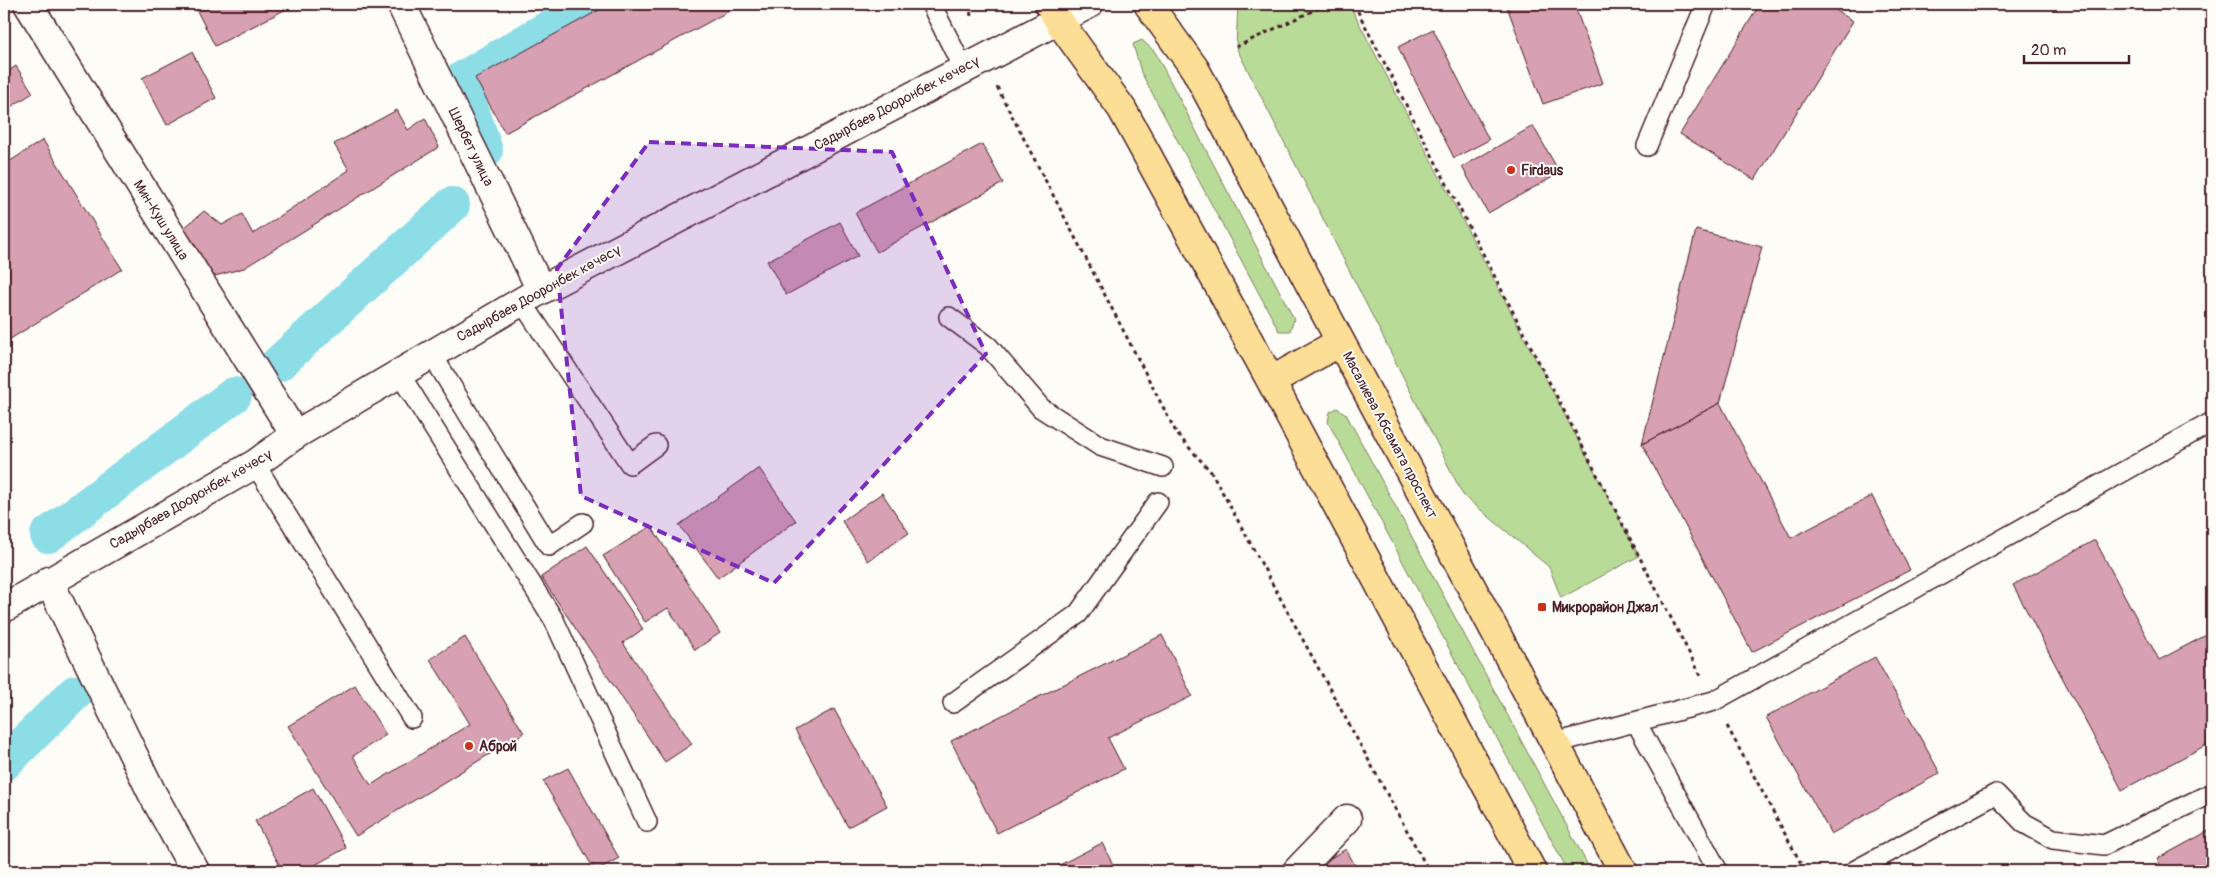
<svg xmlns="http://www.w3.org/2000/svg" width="2216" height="875" viewBox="0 0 2216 875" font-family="Pangolin,sans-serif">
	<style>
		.green { fill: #b8dc97; stroke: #817e61 }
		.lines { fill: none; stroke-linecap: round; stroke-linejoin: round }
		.canal { stroke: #8ddde7; stroke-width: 36 }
		.building { fill: #d7a0b3; stroke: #4a1f2b }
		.service-casing { stroke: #4a1f2b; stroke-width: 22 }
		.minor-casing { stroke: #4a1f2b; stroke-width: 31 }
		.secondary-casing { stroke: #4a1f2b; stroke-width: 31 }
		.primary-casing { stroke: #4a1f2b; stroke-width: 31 }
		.path { stroke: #4a1f2b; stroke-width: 3; stroke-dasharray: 4 4; stroke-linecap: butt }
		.service { stroke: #fdfcf7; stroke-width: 19 }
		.minor { stroke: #fdfcf7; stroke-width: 28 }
		.secondary { stroke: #fdfcf7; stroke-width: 28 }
		.primary { stroke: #fcde96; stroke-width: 28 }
		.marked { fill: #7b2cbf; fill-opacity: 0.2; stroke: #7b2cbf; stroke-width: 4; stroke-dasharray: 10 6; stroke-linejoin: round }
		.poi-dot { fill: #c8321e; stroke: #fdfcf7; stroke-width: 2 }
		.labels { text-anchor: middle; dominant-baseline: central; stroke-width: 4; stroke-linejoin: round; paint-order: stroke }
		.street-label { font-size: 14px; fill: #4a1f2b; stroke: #fdfcf7 }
		.poi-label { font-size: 14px; font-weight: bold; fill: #4a1f2b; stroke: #fdfcf7; text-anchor: start }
	</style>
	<rect width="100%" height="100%" fill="#fdfcf7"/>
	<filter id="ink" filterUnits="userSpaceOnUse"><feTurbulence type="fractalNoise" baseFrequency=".02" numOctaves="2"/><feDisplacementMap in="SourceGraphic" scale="10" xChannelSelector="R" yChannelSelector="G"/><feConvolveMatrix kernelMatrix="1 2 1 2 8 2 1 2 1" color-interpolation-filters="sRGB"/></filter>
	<g filter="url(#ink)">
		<path class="green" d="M1238,4H1349L1639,556L1561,598L1549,567L1463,495L1236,47Z
			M1142,40L1155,52L1294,319L1290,331H1279L1141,72L1133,44Z
			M1337,408L1346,414L1591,871H1568L1328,422L1330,412Z"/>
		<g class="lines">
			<path class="canal" d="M485,151L461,80L590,4
				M278,364L452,205
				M48,535L234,395
				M4,763L75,693"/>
		</g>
		<path class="building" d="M202,4H296L215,46L195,7Z
			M610,4H742L505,133L475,78Z
			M864,4H882L868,11Z
			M1506,4H1574L1603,83L1543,104Z
			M1760,4H1826L1853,21L1755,180L1680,134Z
			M1433,29L1489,140L1454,158L1398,47Z
			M192,52L216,98L167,125L142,78Z
			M16,66L33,93L4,111V74Z
			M397,110L408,130L425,118L439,147L244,268L215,276L195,266L184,228L204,211L222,225L242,214L253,234L349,170L334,144Z
			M1533,126L1560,173L1488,213L1462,167Z
			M43,140L122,269L4,343V165Z
			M982,144L1003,183L877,252L855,213Z
			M840,222L858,256L786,295L767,261Z
			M1696,230L1762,247L1720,403L1642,444Z
			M1720,403L1791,538L1872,496L1910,570L1752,652L1642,444Z
			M759,468L796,521L718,578L679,525Z
			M882,493L909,533L868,561L842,521Z
			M651,526L720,633L695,650L668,608L645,622L603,556Z
			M2095,540L2159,660L2212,632V742L2122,790L2013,585Z
			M587,546L643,629L623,643L692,744L665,762L541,577Z
			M1162,635L1192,696L1108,738L1124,769L997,833L951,741Z
			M465,637L524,733L356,836L288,726L355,685L386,735L353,756L371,785L470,724L430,659Z
			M1875,657L1940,773L1831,834L1766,717Z
			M834,709L887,806L848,827L795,730Z
			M568,768L619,858L595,871L543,781Z
			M313,788L346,848L304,871H283L255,821Z
			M2212,829V871H2164L2157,859Z
			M1102,843L1116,871H1048Z
			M1346,849L1358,871H1313L1312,869Z"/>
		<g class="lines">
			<g class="service-casing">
				<path id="service" d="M931,4L963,68
					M1647,146L1706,4
					M522,302L630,464L656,445
					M949,317L988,346L1041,408L1100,446L1163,467
					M431,353L549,546L583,523
					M399,373L554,620L647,822
					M255,464L412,718
					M953,703L1078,614L1158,502
					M1636,722L1718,871
					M1555,743L1714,701L2212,422
					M1854,871L1996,794L2024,823L2053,839L2104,845L2212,793"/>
			</g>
			<g class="minor-casing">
				<path id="minor" d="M28,4L295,435
					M401,4L541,290
					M49,581L152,793L195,871
					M1297,871L1347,819"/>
			</g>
			<g class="secondary-casing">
				<path id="secondary" d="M4,608L255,464L295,435L541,290L1089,4"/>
			</g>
			<g class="primary-casing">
				<path id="primary" d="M1049,4L1058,20L1122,109L1271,381L1532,871
					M1148,4L1195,69L1623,871
					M1271,381L1340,342"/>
			</g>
			<path class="path" d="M970,4L971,18
				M1354,4L1701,676
				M1236,47L1327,4
				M997,87L1177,434L1212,473L1429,871
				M1727,726L1805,871"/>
			<use href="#service" class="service"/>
			<use href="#minor" class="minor"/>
			<use href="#secondary" class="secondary"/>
			<use href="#primary" class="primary"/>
		</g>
	</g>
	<path class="marked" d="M649,142L892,152L986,354L774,583L581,496L557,269Z"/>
	<g class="poi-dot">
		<circle cx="1511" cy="170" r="5"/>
		<rect x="1537" y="602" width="10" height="10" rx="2.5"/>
		<circle cx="469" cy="746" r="5"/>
	</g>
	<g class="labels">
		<g class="street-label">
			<text transform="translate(897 103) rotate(-28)">Садырбаев Дооронбек көчөсү</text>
			<text transform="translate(471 147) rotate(64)">Шербет улица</text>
			<text transform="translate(161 220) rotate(58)">Мин-Куш улица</text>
			<text transform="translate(539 293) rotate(-29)">Садырбаев Дооронбек көчөсү</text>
			<text transform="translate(1390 435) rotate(62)">Масалиева Абсамата проспект</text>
			<text transform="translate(191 499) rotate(-30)">Садырбаев Дооронбек көчөсү</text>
		</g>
		<g class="poi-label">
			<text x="1521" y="170">Firdaus</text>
			<text x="1552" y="607">Микрорайон Джал</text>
			<text x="479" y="746">Аброй</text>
		</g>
	</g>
	<rect width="2216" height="875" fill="none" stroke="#fdfcf7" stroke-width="20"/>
	<rect x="10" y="10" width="2196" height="855" fill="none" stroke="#4a1f2b" stroke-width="2" filter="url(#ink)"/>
	<path d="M2024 55v8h105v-8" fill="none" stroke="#4a1f2b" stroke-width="2.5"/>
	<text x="2031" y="55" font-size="15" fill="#4a1f2b" stroke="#fdfcf7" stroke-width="4" paint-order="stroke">20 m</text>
</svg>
